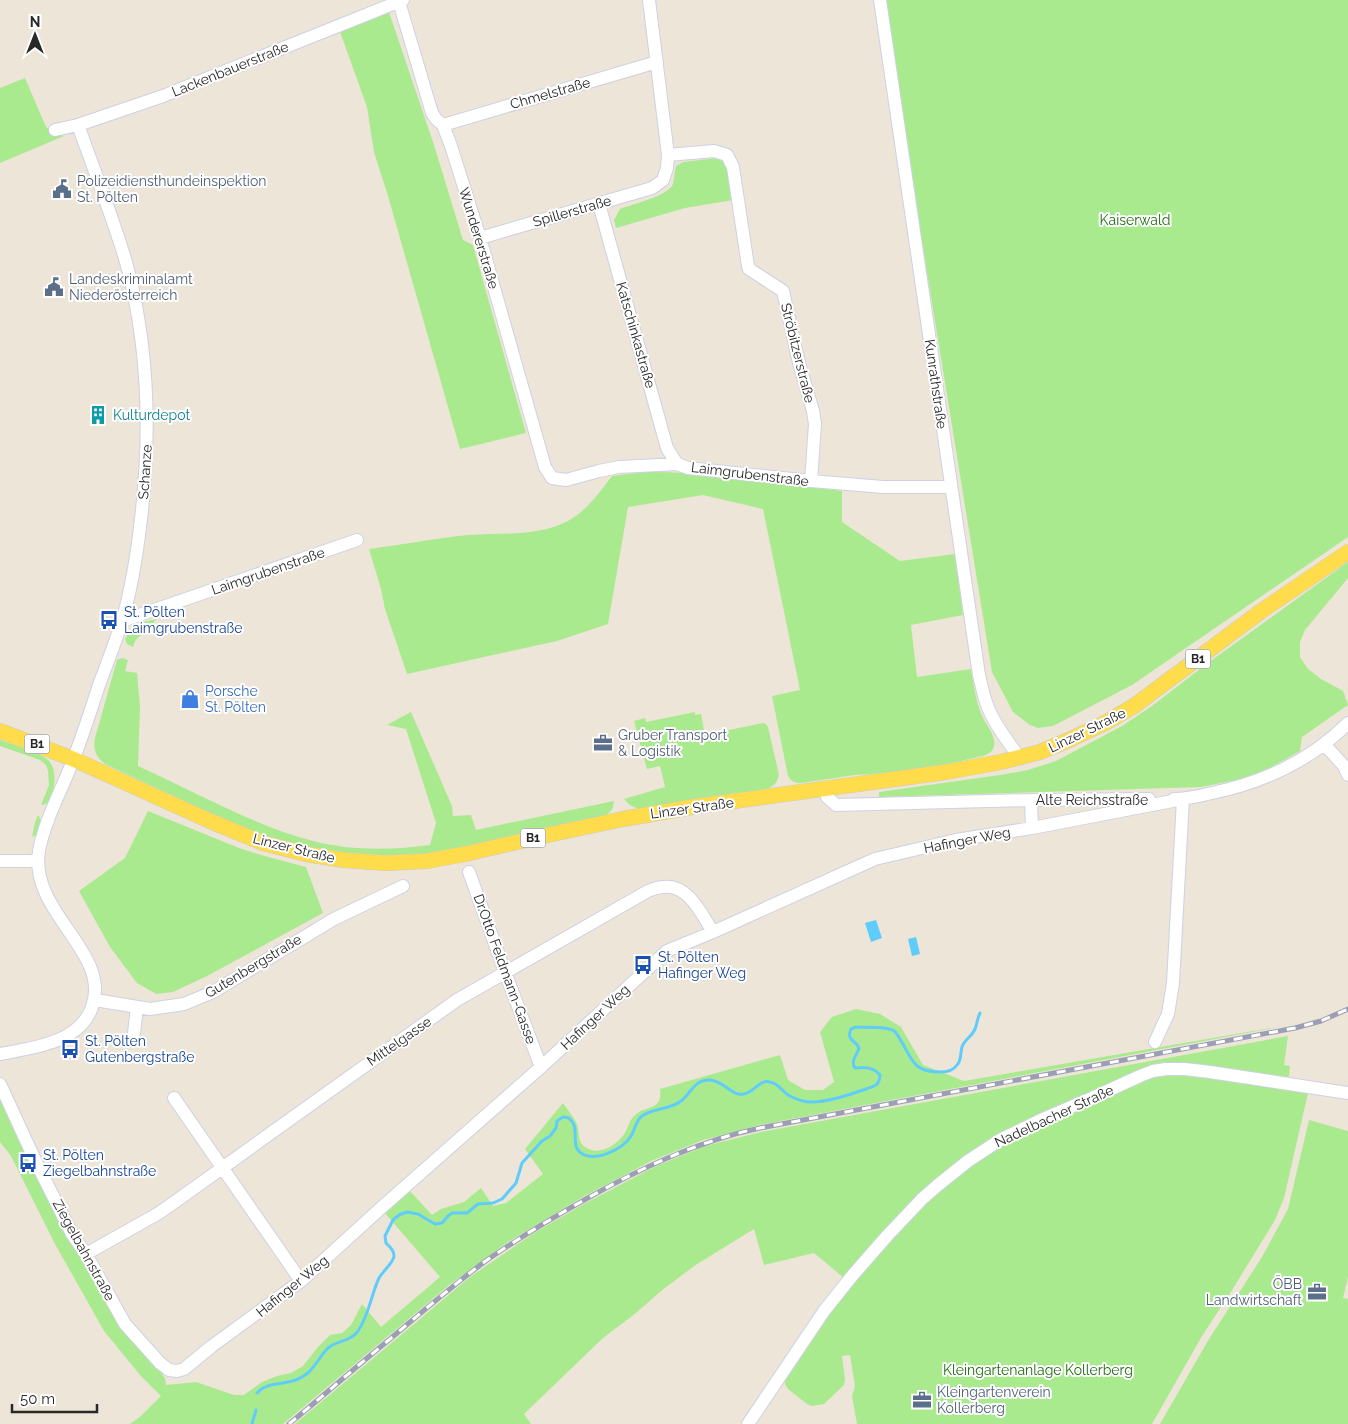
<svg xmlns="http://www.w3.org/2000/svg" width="1348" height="1424" viewBox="0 0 1348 1424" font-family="Raleway,sans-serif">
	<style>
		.green { fill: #aaea8e }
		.water { fill: #5fccfb }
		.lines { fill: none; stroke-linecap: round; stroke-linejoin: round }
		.stream { stroke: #5fccfb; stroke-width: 3 }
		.minor-casing { stroke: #cdd1e3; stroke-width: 14 }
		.major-casing { stroke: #cbcbcb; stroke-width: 16 }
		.minor { stroke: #fff; stroke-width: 12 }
		.major { stroke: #ffdc4b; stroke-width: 15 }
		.rail-casing { stroke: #9b9eb5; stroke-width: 5 }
		.rail { stroke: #fff; stroke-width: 3; stroke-dasharray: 9; stroke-linecap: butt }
		.labels { text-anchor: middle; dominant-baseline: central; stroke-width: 4; stroke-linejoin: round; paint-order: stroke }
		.shield { fill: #fff; stroke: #686868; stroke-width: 1 }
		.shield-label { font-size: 12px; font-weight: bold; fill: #282828 }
		.street-label { font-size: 14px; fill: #282828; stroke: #fff }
		.service-label { font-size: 14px; fill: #4e5e75; stroke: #fff; text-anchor: start }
		.park-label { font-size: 14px; fill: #216c12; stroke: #fff }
		.culture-label { font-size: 14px; fill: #0d838f; stroke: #fff; text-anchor: start }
		.transit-label { font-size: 14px; fill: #164399; stroke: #fff; text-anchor: start }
		.shop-label { font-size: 14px; fill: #366cbe; stroke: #fff; text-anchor: start }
	</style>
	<rect width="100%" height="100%" fill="#ede5d8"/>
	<path class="green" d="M886,0H1348V537L1132,685L1053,726L1038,728L1030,725L1013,712L992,672L922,241Z
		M389,12L434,145L463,240L473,245L526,433L460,449L388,196L374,152L367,107L339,29Z
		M25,78L46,127L55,133L64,136L0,163V88Z
		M717,158L726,161L733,200L685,208L616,228L614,220L620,209C633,204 664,197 672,186C675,180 674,172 676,166L683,162Z
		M645,472C711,471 777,482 842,491V522L900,561L955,554L963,615L911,625L917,677L971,669C974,686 976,704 984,720C988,727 996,737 994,746C993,752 988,754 983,756L929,768L886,773L855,775L801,783C795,783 792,782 788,776L772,696L800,690L763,509L703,495L628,507L608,624L557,641L407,674L385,609L381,589L369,549C402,545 435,538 468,535C502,532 535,537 566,522C586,512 599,493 612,476Z
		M1348,562V578L1305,630L1300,642V657L1308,669L1321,679L1343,691L1348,705L1302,737L1300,751L1264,771L1241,779L1201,787L879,797V792L1000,775L1028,770L1056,761L1122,726L1152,706L1205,665Z
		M157,619L135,641L133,647L127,644L125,639C135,623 139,623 157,619Z
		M122,658L128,660L125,671L137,673L140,707L138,766C195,792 253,825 313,841C351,851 392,850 430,845L436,823L406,729L387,725L411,712L452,806L453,816L471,815L476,830L614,801C613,810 611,812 604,816L447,852L386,857L324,851L265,836L214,815L105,764C96,757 93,750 95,738L117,660Z
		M695,712V715L701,714L705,735L763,723L766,724L768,727L779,775C777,783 774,786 766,790L640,809C632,807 629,805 624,799L665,787L660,766L647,769L634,721L645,718L646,722Z
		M0,740C10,744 45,754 50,762C56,771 55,782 53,792C51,799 50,804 41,805L49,785L48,771L46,765L40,760L0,746Z
		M148,811L239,848L261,855L306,867L323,913L207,976L173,992L156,994L137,983L110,947L79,891L125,858Z
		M38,815C43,822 40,827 37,835L32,837L35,822Z
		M856,1009L880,1014L901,1027L923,1065L964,1081L1294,1024L760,1125L703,1140L651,1161L581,1198L531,1228L508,1242L448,1286L283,1424H130L140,1417L161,1396L140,1375L104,1331L55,1244L11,1156L0,1142V1098L67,1237L160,1370L165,1379L166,1385L196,1382L234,1395H244L262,1382L277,1376L291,1373L303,1366L318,1347L330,1335L342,1333L351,1325L362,1304L381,1327L440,1277L384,1212L409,1190L432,1215L441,1209L464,1202L481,1188L493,1206L506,1203L543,1174L525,1149L563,1103C567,1109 573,1116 576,1122C580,1130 577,1142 585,1147C599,1157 617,1145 625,1133C628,1128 629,1121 634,1116C645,1104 663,1112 660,1089L780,1055L788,1080L805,1090H823L834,1082L820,1032L832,1017Z
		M1288,1036L1284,1065L1290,1066L1289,1076L1285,1078L1186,1065L998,1135L844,1278L814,1253L764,1265L754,1229L694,1266L661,1291L636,1313L603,1338L524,1414L531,1424H295L470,1277L534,1233L584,1204L654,1167L705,1146L761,1132Z
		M1185,1075L1308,1093L1284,1198L1275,1220L1229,1295L1202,1336L1152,1424H857L852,1396L855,1386L850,1355L842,1356L845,1379L844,1385L824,1404L812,1406L807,1404L788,1389L785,1384V1379L839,1300L890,1240L925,1202L971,1165L1003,1145L1022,1136L1142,1082L1154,1077Z
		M1309,1120L1348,1131V1277L1343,1298L1348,1299V1424H1160L1209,1339L1262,1257L1288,1209Z"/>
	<path class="water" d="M876,920L882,938L871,942L865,923Z
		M916,937L920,954L912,956L908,939Z"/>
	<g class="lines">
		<path class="stream" d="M257,1393C266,1383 276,1385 288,1382C296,1381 303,1377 309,1372C316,1365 321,1355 328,1348C338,1340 350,1342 358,1331C369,1315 371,1295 379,1278C383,1271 394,1262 394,1256C394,1250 390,1247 386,1243L385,1236L393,1220L399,1215L407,1212L418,1214L435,1224L442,1223L448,1216L452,1213H467L478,1204L493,1203L502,1199L516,1183L522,1163L542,1141L550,1136L556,1128L557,1121L563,1117L569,1118C571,1121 573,1122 574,1125C577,1134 572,1147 581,1153C595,1163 623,1149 631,1136C635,1130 636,1120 642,1116C652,1108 670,1110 681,1101C691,1093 695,1079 710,1080C724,1081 733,1097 744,1094C754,1093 759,1079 770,1082C778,1083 782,1091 788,1095C792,1097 798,1100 803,1101C820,1105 849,1095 866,1089C869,1088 873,1087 876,1085C879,1082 880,1079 880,1075C873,1067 865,1067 855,1068C850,1060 857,1056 859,1048C855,1039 846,1041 851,1029L856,1027C865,1028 887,1026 894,1031C898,1034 900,1040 903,1044C913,1063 916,1072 940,1072C947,1072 953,1071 957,1065C962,1060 960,1053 962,1047C964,1040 971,1037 974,1031C977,1026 977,1019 980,1013
			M252,1424L256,1410"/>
		<g class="minor-casing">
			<path id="minor" d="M880,0L979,675C982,687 984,700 990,712C997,728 1009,743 1020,758
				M399,2L432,113L436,119L443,125L451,146L480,238L545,467L552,478L566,480L599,471L619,467L677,464L688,468L811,481L883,487H951
				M443,125L657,62
				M55,130L78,125L163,96L403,0
				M668,155L714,151L727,155L733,167L748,266L749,269L783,291L799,363L813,411L815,424L811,481
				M599,204L667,448L677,464
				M480,238L652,188L663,180L667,168L668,155L649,0
				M122,621L357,540
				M1324,744L1344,766L1348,775
				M825,790L827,797L836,805L1031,800L1149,799
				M1174,799C1187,799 1200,796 1212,793C1265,782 1310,761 1348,723
				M1031,800L1032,828
				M0,861H38
				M469,872L505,972L541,1067
				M95,1000L150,1009L184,1004L213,992L334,919L403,886
				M134,1033L137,1008
				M1155,1042L1168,1014L1173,983L1183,799
				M0,1054C32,1048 80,1043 92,1007C112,952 29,913 39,851C44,823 59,795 70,768C81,741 90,713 99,685C107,664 115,643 122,621C132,588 137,554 141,519C151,433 149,346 126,262C112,215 94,170 78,125
				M0,1084L35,1160L72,1234L86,1254L125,1324L160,1363L169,1370L177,1371L184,1369L212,1346L301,1281L381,1208L541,1067L667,951L713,932L875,859L956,840L1032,828L1183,799
				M174,1098L301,1281
				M86,1254L159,1213L176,1201L457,1000L648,891C653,889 658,887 663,887C688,883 702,915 713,932
				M748,1424L824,1311L852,1276L887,1236L922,1199L938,1185L968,1161L1000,1140L1043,1119L1092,1098L1140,1076L1153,1071L1166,1069H1185L1210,1072L1348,1093"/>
		</g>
		<g class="major-casing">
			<path id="major" d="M0,731L73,759L210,821L263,843L306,854L344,860L386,863L427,861L465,854L552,834L623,819L698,806L946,772L1001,762L1040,752L1069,740L1105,723L1134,706L1260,612L1348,552"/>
		</g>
		<use href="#minor" class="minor"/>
		<use href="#major" class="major"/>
		<g class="rail-casing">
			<path id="rail" d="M289,1424C323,1396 356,1367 390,1339C422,1312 453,1285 487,1260C519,1238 552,1218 586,1199C641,1168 698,1141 760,1128L1295,1028L1321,1021L1348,1009"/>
		</g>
		<use href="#rail" class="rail"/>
	</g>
	<defs>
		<g id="civic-bare" transform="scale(1.5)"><path d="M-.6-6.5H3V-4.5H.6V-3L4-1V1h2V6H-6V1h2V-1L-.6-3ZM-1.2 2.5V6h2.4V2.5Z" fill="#5c6f8a" stroke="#fff" stroke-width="2.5" paint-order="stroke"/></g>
		<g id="building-bare" transform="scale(1.5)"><path d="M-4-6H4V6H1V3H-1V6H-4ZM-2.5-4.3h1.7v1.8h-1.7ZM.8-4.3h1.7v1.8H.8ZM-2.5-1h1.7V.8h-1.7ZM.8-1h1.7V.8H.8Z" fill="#0f9aa8" stroke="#fff" stroke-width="2.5" paint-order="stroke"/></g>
		<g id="bus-bare" transform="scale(1.5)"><path d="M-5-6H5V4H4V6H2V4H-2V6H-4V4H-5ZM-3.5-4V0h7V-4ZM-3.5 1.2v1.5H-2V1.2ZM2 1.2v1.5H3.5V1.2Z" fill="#1a4fb4" stroke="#fff" stroke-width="2.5" paint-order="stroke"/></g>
		<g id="shop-bare" transform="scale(1.5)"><path d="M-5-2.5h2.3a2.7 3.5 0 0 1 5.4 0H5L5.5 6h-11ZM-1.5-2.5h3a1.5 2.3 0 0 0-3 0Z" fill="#3f7fe0" stroke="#fff" stroke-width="2.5" paint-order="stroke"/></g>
		<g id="office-bare" transform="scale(1.5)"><path d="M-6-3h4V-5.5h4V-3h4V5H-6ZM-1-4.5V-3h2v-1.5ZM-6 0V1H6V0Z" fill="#5c6f8a" stroke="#fff" stroke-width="2.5" paint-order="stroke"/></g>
	</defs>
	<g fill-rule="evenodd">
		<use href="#civic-bare" x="62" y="189"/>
		<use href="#civic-bare" x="54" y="287"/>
		<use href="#building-bare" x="98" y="415"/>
		<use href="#bus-bare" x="109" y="620"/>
		<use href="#shop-bare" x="190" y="699"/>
		<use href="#office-bare" x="603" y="743"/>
		<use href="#bus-bare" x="643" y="965"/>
		<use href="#bus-bare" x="70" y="1049"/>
		<use href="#bus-bare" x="28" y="1163"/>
		<use href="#office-bare" x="1317" y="1292"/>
		<use href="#office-bare" x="922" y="1400"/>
	</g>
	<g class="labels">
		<g class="shield">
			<rect x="1185.5" y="649.5" width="25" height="19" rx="4"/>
			<rect x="24.5" y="734.5" width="25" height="19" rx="4"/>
			<rect x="520.5" y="828.5" width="25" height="19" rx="4"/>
		</g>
		<g class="shield-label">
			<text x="1198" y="659">B1</text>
			<text x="37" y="744">B1</text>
			<text x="533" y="838">B1</text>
		</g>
		<g class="street-label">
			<text transform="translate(230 69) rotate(-22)">Lackenbauerstraße</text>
			<text transform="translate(550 93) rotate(-16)">Chmelstraße</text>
			<text transform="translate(572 211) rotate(-16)">Spillerstraße</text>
			<text transform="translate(479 238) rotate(73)">Wundererstraße</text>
			<text transform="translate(636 335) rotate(74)">Katschinkastraße</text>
			<text transform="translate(798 353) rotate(76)">Ströbitzerstraße</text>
			<text transform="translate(936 384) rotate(82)">Kunrathstraße</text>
			<text transform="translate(145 472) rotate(-86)">Schanze</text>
			<text transform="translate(750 474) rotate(7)">Laimgrubenstraße</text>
			<text transform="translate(268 571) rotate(-19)">Laimgrubenstraße</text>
			<text transform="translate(1087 730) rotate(-26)">Linzer Straße</text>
			<text x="1092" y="800">Alte Reichsstraße</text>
			<text transform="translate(692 808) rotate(-8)">Linzer Straße</text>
			<text transform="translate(967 840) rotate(-11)">Hafinger Weg</text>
			<text transform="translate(294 848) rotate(14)">Linzer Straße</text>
			<text transform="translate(253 966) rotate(-31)">Gutenbergstraße</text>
			<text transform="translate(505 969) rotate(70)">Dr.Otto Feldmann-Gasse</text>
			<text transform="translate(595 1017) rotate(-43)">Hafinger Weg</text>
			<text transform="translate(399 1041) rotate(-35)">Mittelgasse</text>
			<text transform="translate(1054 1116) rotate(-25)">Nadelbacher Straße</text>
			<text transform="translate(84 1250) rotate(61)">Ziegelbahnstraße</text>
			<text transform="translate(292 1286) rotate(-39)">Hafinger Weg</text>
		</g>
		<g class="service-label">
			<text x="77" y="181">Polizeidiensthundeinspektion<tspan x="77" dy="16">St. Pölten</tspan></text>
			<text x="69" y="279">Landeskriminalamt<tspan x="69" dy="16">Niederösterreich</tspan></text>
			<text x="618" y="735">Gruber Transport<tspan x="618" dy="16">&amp; Logistik</tspan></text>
			<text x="1302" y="1284" text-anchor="end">ÖBB<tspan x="1302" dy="16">Landwirtschaft</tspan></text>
			<text x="937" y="1392">Kleingartenverein<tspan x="937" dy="16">Kollerberg</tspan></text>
		</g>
		<g class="park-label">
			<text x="1135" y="220">Kaiserwald</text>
			<text x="1038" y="1370">Kleingartenanlage Kollerberg</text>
		</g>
		<g class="culture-label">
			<text x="113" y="415">Kulturdepot</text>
		</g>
		<g class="transit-label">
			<text x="124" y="612">St. Pölten<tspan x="124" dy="16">Laimgrubenstraße</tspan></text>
			<text x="658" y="957">St. Pölten<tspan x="658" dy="16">Hafinger Weg</tspan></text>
			<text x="85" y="1041">St. Pölten<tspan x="85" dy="16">Gutenbergstraße</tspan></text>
			<text x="43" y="1155">St. Pölten<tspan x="43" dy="16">Ziegelbahnstraße</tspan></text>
		</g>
		<g class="shop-label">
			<text x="205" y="691">Porsche<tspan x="205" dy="16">St. Pölten</tspan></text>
		</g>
	</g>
	<g transform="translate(35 35)" stroke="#ffffff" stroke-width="4" paint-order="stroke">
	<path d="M0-4L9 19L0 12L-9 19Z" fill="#282828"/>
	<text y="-8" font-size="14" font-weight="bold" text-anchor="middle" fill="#282828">N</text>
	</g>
	<path d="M12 1404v8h85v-8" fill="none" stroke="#282828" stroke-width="2.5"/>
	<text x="20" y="1404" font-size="15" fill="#282828" stroke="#ffffff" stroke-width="4" paint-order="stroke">50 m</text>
</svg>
